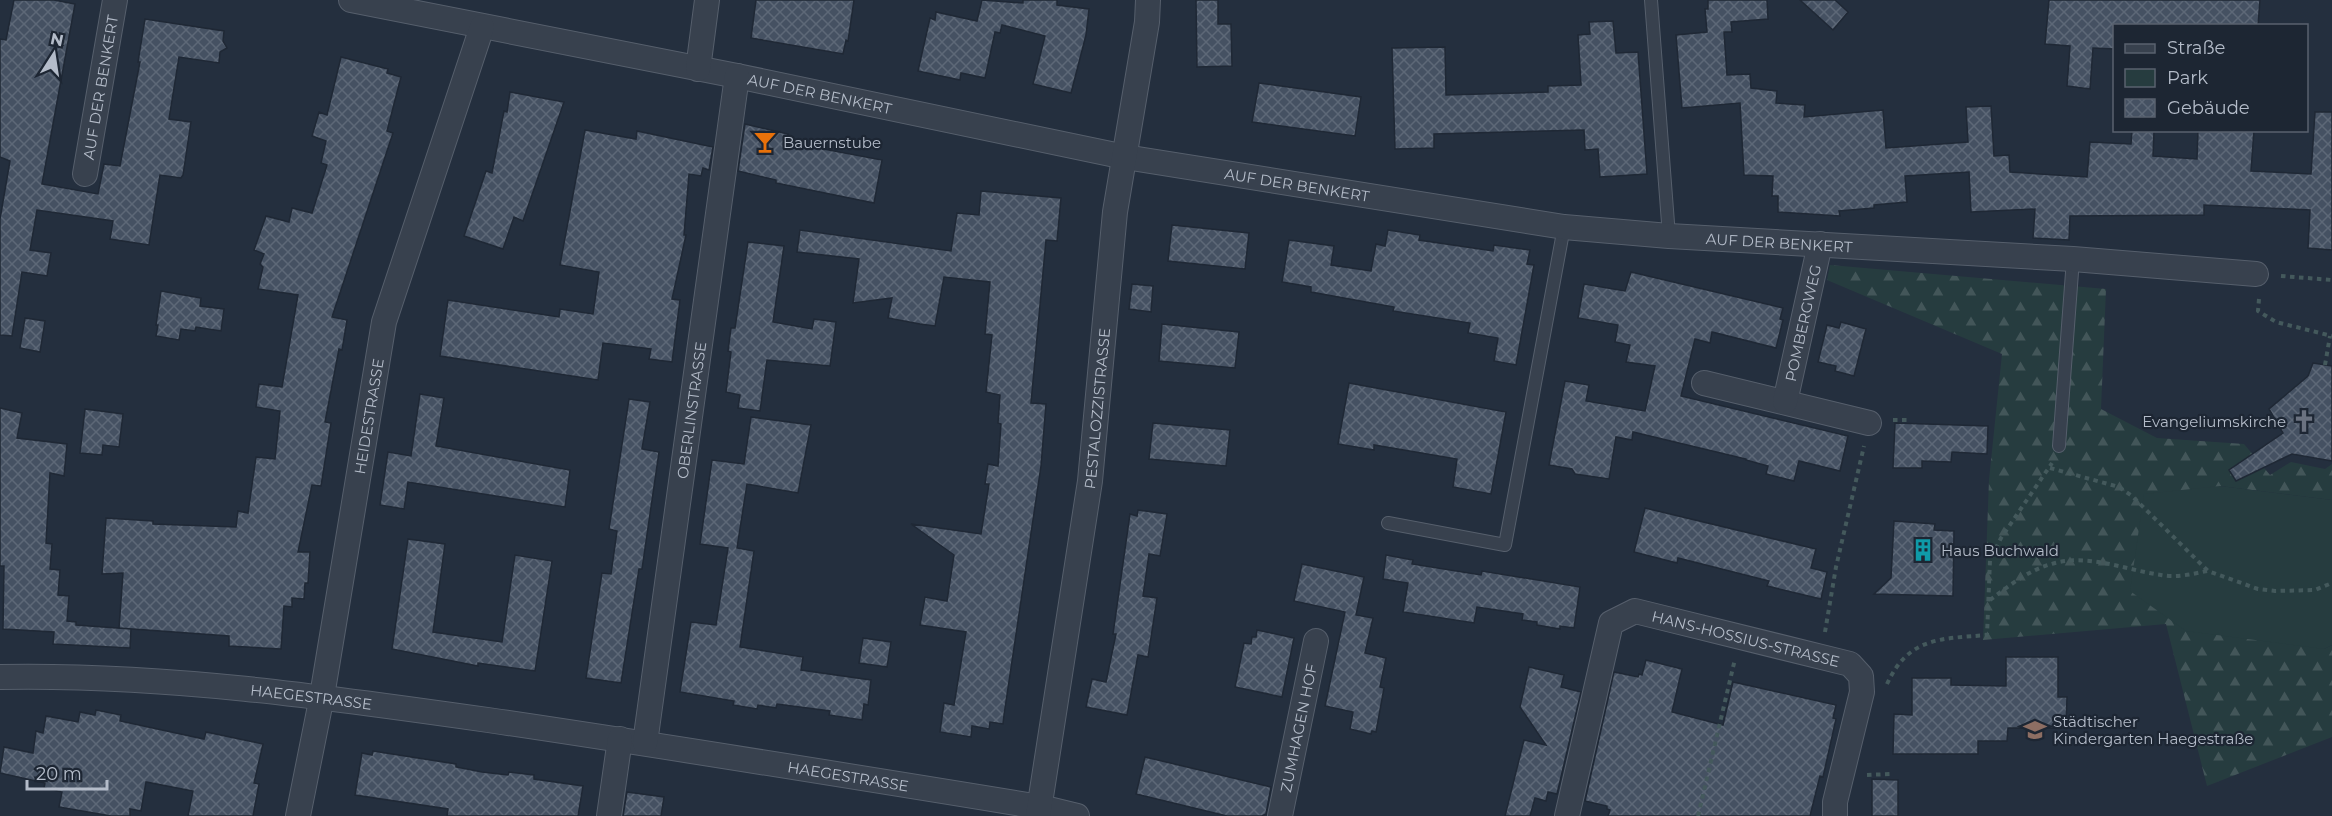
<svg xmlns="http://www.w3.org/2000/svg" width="2332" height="816" viewBox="0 0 2332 816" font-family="Montserrat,sans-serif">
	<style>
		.forest { fill: url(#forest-firs) }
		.park { fill: #263c3f }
		.building { fill: url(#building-cross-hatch); stroke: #1f2835; stroke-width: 1.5 }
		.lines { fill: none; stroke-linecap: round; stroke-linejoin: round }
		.lane-casing { stroke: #565f6c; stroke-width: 14 }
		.street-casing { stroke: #565f6c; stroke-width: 26 }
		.path { stroke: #44595c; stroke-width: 4; stroke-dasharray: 4.5 4.5; stroke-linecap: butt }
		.lane { stroke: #38414e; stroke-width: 12 }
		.street { stroke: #38414e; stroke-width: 24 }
		.labels { text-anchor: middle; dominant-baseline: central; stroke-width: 4.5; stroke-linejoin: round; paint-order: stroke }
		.street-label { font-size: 15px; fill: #b4bcc9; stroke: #1d2633 }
		.poi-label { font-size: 15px; fill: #b4bcc9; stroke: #1d2633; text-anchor: start }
	</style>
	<defs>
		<pattern id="forest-firs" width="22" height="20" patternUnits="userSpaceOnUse" patternTransform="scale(1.5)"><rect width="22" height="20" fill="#263c3f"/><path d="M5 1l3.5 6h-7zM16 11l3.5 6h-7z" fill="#435659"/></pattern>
		<pattern id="building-cross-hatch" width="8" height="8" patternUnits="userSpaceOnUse" patternTransform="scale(1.5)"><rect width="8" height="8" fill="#455162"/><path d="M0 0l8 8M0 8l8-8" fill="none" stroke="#5d6877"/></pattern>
	</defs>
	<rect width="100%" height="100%" fill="#242f3e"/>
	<path class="forest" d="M1830,265L2106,289L2101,409L2157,438L2244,444L2270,475L2291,462L2325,469L2332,464V500L2220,486L2324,649L2332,645V737L2207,786L2166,624L1983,640L1989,480L2002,354L1827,280Z"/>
	<path class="park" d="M2220,486L2332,500V645L2324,649L2186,631L2130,591L2144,494Z"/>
	<path class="building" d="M14,0H54L75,4L42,184L98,194L104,164L120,166L140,62H138L145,19L224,31L223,41L227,48L220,52L219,63L179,57L169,119L191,122L183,175L181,178L160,175L149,245L110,239L113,221L37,210L30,250L51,253L47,276L22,272L12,336L0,335V219L10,161L0,157V39L6,40Z
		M756,0H854L848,41L846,40L843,54L751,38Z
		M982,0L1023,3V0H1057V5L1089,9L1086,35L1071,93L1033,84L1045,36L1002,25L1000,33L995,32L985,78L961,73L960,80L918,71L930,18L935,20L936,12L977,21Z
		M1196,0H1218V24H1231L1232,66L1197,67Z
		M1708,0H1767L1768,19L1731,22L1732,32H1724L1727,75L1750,74L1751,88L1777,91L1776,103L1805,105L1804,117L1883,110L1886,148L1968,142L1966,107L1991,106L1994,156L2009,155L2010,172L2087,177L2090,142L2131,144L2132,130L2154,131L2153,156L2197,159L2198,130H2254L2251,171L2311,174L2315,112H2332V250L2308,248L2310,210L2204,205V215L2070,216L2069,240L2033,238L2035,209L1971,212L1969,172L1905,176L1907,202L1874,205V208L1839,211L1840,216L1778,212V196H1772L1773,176L1744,175L1740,103L1682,108L1676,35L1707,32L1705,9H1708Z
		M1800,0H1835L1848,12L1833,30Z
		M2049,0H2260L2258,26H2115V49L2093,48L2090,89L2067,86L2070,46L2045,44Z
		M1613,21L1616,53L1638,52L1647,174L1600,177L1598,149L1585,150L1584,130L1434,134V148L1395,149L1392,48L1445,47L1446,95L1548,92V86L1581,85L1578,35L1590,34L1589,22Z
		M341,57L388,69L387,73L401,77L387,131L393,133L332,317L347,320L342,350L339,349L325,422L331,423L321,486L312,485L298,552H310L308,583H305L304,599L292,598V607L284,606L281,649L229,646V636L119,628L123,573L102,574L106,518L153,521V524L236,527L238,511L248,513L256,457L275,459L280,411L256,407L259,384L282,387L298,295L258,289L263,267L260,264L264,254L254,250L266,216L289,222L292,208L312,213L327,165L321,163L326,141L312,136L319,112L327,115Z
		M1259,83L1361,97L1355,136L1252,122Z
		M510,92L564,102L523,221L514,217L503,249L464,236L486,171L492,173L504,111L507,112Z
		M745,124L788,134L786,142L882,160L874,203L776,183V180L738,171Z
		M585,130L636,139L637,131L713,147L709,170L703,168L701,176L689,174L684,235H686L672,299L680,300L672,362L649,359L651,349L603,343L598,380L440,356L448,300L559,317L560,309L593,314L599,272L560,265Z
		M981,191L1061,198L1057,241L1046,240L1031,403L1046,404L1041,466L1004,715L1003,724L990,722L989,729L972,726L971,737L940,732L944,703L954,705L966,632L920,625L925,597L947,601L954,555L911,524L981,534L989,484H985L988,464L998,466L1001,424L998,423L1000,395L986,392L992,335L985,334L990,282L944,277L935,326L920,324L888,318L892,298L853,303L859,259L797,252L800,230L951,251L957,213L979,215Z
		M1172,225L1249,233L1245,269L1168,261Z
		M1388,230L1420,235L1419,240L1493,251L1494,245L1530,250L1527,264L1534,265L1516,365L1494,361L1498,338L1468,333L1470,323L1393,311L1394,307L1311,292V287L1282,282L1289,240L1334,246L1331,265L1371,271L1376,244L1385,246Z
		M748,242L784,246L773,322L812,329L814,319L836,322L830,366L767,360L760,411L738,408L740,395L726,392L731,352L728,351L731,328H735Z
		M1631,272L1783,308L1780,319L1783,320L1776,348L1712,332L1710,343L1695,339L1681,396L1848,436L1840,471L1799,461L1794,481L1766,474L1768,466L1746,460V459L1633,432L1632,440L1616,437L1609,479L1575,474L1572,469L1549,465L1565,381L1589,385L1586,401L1645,411L1655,366L1626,362L1630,345L1615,342L1618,325L1578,318L1584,284L1625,291Z
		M1132,284L1153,286L1151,312L1129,309Z
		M161,291L201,298L200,306L224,309L221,331L196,327L195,331L181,329L179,340L156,336L158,325H156Z
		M25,318L45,321L40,352L20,348Z
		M1841,322L1866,329L1854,376L1835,371L1836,366L1818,362L1827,325L1839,328Z
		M1162,324L1239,332L1235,368L1159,361Z
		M2313,363L2332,366V461L2292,454L2236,481L2229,470L2283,433L2269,409L2308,376Z
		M1349,383L1506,412L1491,494L1453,487L1457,459L1374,445V450L1338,444Z
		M420,394L444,398L436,446L570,470L565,507L408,482L404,509L380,505L388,452L411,456Z
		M629,399L650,402L642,449L659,452L642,569H639L621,683L586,678L602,573L611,574L617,531L609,529Z
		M0,408L22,413L17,438L67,444L64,476L50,473L46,543L52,544L50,569L60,570L58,595L69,596L67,621L76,622V625L131,629L130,648L53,644L54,632L3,629L4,566H0Z
		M85,409L123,414L119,447L103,445L102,455L80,453Z
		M751,417L811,425L798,493L747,484L737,548L754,551L740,647L803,657L801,670L871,680L868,705L864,704L862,720L829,715L830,711L777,704L776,708L758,705L757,709L733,705L734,701L680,692L691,622L716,625L728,548L700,544L712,460L744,464Z
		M1153,423L1230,430L1226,466L1149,459Z
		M1895,423L1988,426L1987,454L1952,452L1951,462L1922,461V468H1893Z
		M1645,508L1816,549L1811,568L1827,572L1821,599L1767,586L1769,581L1678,558L1677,563L1634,552Z
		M1138,510L1167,514L1160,556L1149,554L1143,596L1157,598L1148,657L1138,655L1127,715L1086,707L1092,679L1106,682L1116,634H1113L1130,514L1137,516Z
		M1894,521L1935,524L1934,530L1954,531L1953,596L1874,594L1891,578Z
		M408,539L445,544L433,632L502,642L515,555L552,561L535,671L478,663V666L392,649Z
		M1386,555L1413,560L1412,564L1481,575L1482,571L1580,587L1574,628L1560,626V629L1537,625V622L1522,620L1523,614L1477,607L1474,623L1403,612L1408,583L1383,579Z
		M1302,564L1364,577L1356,615L1373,618L1365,653L1386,658L1380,687L1384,688L1376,732L1372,731L1371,734L1350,729L1353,712L1325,706L1345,612L1294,601Z
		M1257,630L1294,638L1282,697L1235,687L1244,643L1251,644L1252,637H1256Z
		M863,638L891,642L887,667L859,663Z
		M2006,657H2058V697H2067L2066,728H2008L2007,741H1978V754H1893L1894,714L1912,715V678H1951V685L2006,686Z
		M1646,660L1682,669L1672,712L1723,725L1733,682L1836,705L1833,718L1836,719L1823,777L1820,776L1810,816H1608L1610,810L1607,809V806L1585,801L1614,672L1638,677L1639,674L1642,675Z
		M1529,667L1564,675L1561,687L1581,692L1557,794L1548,792L1546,801L1535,798L1530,816H1505L1524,740L1546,745L1520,707Z
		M96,710L121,715L120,721L204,739L206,732L263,744L254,783L259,784L253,816H188L193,791L146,782L141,811L130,809V816H111L59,807L62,792L44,788L45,783L0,773L4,747L33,753L36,731L43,733L46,716L78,722L80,712L95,715Z
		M373,751L456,764V767L482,772L508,775L509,772L534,775V779L583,786L578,816H447L448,809L355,795L362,753L372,755Z
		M1145,757L1271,787L1266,814L1262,816H1227L1136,794Z
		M1872,779L1898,780V816H1872Z
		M627,792L664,797L661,816H623Z"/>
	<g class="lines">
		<g class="lane-casing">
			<path id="lane" d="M1651,0L1669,236
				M2059,446L2073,259
				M1388,523L1505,545L1564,227"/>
		</g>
		<g class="street-casing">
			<g id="street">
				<path id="s1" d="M351,0L737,76L1125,157L1564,227L1669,236L2073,259L2256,274"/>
				<path d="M698,69L707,0"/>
				<path id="s2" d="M85,174L115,0"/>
				<path d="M1704,383L1869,423"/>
				<path id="s3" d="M1785,402L1820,244"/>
				<path id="s4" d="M0,677C164,674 326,697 488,720C672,747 856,777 1040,807L1077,816"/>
				<path id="s5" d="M645,743L737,76"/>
				<path id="s6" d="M298,816L322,696L384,322L482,27"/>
				<path d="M609,816L620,739"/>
				<path id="s7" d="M1038,816L1090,481L1115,212L1147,22L1148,0"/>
				<path id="s8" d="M1280,816L1316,641"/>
				<path id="s9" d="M1567,816L1611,623L1635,611L1850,664L1861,676L1862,692L1835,802V816"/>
			</g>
		</g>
		<path class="path" d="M2281,276L2332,280
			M2259,299L2258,311L2276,322L2332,336
			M2325,365L2330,336
			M1893,420H1910
			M2050,468L2119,487L2132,496L2208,571L2258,589L2275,591L2315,590L2332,583
			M1990,600C2010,585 2030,569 2055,563C2090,554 2126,570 2161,575C2175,578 2193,574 2207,571
			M1825,632L1836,567L1864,446
			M1887,684C1909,636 1942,639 1987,635L1990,560L2001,538L2052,463
			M1867,775L1890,774
			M1698,816L1735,659"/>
		<use href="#lane" class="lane"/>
		<use href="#street" class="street"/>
	</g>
	<defs>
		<g id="bar-bare" transform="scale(1.8)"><path d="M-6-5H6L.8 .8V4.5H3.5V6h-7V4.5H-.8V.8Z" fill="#e8710a" stroke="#1d2633" stroke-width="2.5" paint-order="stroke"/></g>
		<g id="church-bare" transform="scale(1.8)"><path d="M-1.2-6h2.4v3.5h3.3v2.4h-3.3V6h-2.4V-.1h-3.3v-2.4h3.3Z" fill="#6b7280" stroke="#1d2633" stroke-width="2.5" paint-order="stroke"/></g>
		<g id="building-bare" transform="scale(1.8)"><path d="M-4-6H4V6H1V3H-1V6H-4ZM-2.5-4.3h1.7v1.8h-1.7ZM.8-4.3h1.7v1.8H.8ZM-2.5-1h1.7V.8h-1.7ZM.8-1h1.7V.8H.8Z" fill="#0f9aa8" stroke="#1d2633" stroke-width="2.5" paint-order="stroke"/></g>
		<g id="school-bare" transform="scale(1.8)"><path d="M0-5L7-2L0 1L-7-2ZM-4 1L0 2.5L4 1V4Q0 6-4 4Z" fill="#8d6e63" stroke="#1d2633" stroke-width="2.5" paint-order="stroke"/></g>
	</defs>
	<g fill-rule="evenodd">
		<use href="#bar-bare" x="765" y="142"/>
		<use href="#church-bare" x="2304" y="421"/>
		<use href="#building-bare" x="1923" y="550"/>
		<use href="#school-bare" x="2035" y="730"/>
	</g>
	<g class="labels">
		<g class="street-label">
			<text stroke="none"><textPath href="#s2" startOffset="88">AUF DER BENKERT</textPath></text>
			<text stroke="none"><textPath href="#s1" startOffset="478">AUF DER BENKERT</textPath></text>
			<text stroke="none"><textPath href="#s1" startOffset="964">AUF DER BENKERT</textPath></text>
			<text stroke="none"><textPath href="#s1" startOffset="1450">AUF DER BENKERT</textPath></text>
			<text stroke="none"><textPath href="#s3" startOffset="81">POMBERGWEG</textPath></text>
			<text stroke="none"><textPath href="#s7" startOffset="412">PESTALOZZISTRASSE</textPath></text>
			<text stroke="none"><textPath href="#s5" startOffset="336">OBERLINSTRASSE</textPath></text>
			<text stroke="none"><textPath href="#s6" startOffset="406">HEIDESTRASSE</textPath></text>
			<text stroke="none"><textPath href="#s9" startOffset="339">HANS-HOSSIUS-STRASSE</textPath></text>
			<text stroke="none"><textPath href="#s4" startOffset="312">HAEGESTRASSE</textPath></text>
			<text stroke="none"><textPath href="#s8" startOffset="90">ZUMHAGEN HOF</textPath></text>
			<text stroke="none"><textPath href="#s4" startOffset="855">HAEGESTRASSE</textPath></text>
		</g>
		<g class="poi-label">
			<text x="783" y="142">Bauernstube</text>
			<text x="2286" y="421" text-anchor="end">Evangeliumskirche</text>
			<text x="1941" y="550">Haus Buchwald</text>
			<text x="2053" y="721">Städtischer<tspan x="2053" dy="17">Kindergarten Haegestraße</tspan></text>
		</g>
	</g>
	<rect x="2113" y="24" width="195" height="108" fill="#1d2633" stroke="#59626f" stroke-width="1.5"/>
	<rect x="2125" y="44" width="30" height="9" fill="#38414e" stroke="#59626f" stroke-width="1.5"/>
	<text x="2167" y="54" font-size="18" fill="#b4bcc9">Straße</text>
	<rect x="2125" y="69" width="30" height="18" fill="#263c3f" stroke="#59626f" stroke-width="1.5"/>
	<text x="2167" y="84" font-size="18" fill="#b4bcc9">Park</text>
	<rect x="2125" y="99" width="30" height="18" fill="url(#building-cross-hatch)" stroke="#59626f" stroke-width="1.5"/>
	<text x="2167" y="114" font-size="18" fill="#b4bcc9">Gebäude</text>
	<g transform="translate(54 54) rotate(12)" stroke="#1d2633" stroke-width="4.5" paint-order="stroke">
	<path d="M0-4.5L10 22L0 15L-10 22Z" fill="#b4bcc9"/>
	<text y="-9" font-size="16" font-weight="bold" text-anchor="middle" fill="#b4bcc9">N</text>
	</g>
	<path d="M27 780v9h80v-9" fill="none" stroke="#b4bcc9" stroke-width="3"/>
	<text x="36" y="780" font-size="18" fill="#b4bcc9" stroke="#1d2633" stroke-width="4.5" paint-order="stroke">20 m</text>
</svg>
